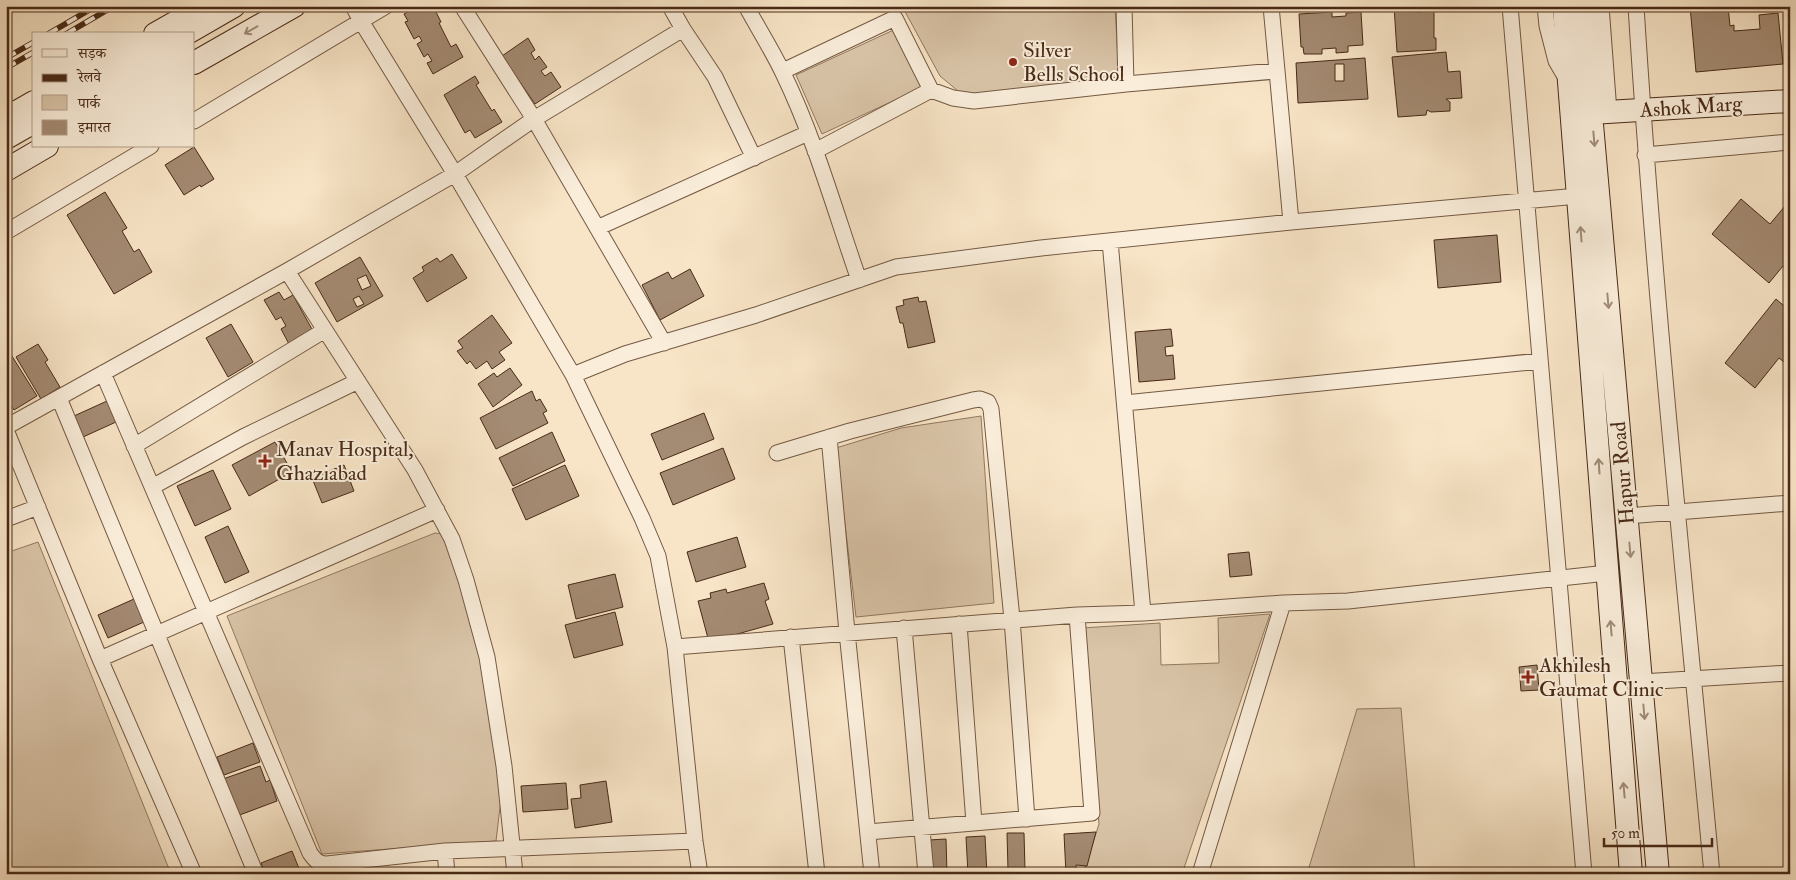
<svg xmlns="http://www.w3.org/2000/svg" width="1796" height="880" viewBox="0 0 1796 880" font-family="'IM FELL Double Pica','Noto Serif Devanagari',serif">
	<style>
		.green { fill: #dac5a9; stroke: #917860 }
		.building { fill: #a48b73; stroke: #482a17; fill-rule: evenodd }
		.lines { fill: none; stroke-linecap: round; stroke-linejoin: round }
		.street-casing { stroke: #745943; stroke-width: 17 }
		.secondary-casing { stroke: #482a17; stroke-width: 24 }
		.street { stroke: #faeedb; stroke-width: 15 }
		.secondary { stroke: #faeedb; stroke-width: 22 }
		.rail-casing { stroke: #482a17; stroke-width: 5.5 }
		.rail { stroke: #faeedb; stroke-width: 4; stroke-dasharray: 11; stroke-linecap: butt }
		.oneway { stroke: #a18c79 }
		.poi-dot { fill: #8f2418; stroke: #faeedb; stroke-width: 2 }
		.labels { text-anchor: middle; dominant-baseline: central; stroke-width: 4; stroke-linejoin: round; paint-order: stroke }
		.poi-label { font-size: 21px; fill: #482a17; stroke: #faeedb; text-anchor: start }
		.street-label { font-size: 21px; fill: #482a17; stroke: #faeedb }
	</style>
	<rect width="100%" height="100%" fill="#f8e5c7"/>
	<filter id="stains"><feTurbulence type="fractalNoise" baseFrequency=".004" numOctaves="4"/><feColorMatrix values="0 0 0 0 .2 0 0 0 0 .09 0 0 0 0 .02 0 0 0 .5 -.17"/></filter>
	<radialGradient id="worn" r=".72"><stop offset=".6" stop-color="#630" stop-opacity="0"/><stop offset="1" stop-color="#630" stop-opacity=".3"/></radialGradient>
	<path class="green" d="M902,6H1115L1119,79L964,96L940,76Z
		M898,28L925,86L822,134L796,75Z
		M981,416L994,603L856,617L836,448L901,428Z
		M435,533L442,534L487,657L502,790L496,841L322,854L227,616Z
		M38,542L171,874H6V553Z
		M1270,614L1182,874H1083L1099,824L1082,628L1160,623L1161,665L1219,663L1218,618Z
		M1401,708L1415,874H1307L1357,709Z"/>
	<path class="building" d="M1394,6H1416V12H1422V6H1434V38H1436V50L1397,52Z
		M1690,6H1728L1730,26L1734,25V31L1760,29L1759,15L1778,13L1783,64L1696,72Z
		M416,7L418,11L423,8L425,12L434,8L441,22L439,23L451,47L456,44L463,57L433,74L427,63L432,61L428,54L424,57L417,44L422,41L419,36L414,39L405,22L408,21L404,14Z
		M1332,12V17L1346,16V13L1361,12L1363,45L1348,46V52L1336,53V48L1322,49V54H1304L1303,47H1301L1299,14Z
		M528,38L535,50L531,53L535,60L539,56L547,67L541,71L545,76L551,72L561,87L535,104L502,56Z
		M1446,52L1448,72L1460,71L1462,98L1446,99L1450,102V111L1431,112L1427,110L1426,115L1398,117L1392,57Z
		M1365,58L1368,99L1298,103L1296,63ZM1335,64H1344V81H1335Z
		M475,76L479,83L476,85L492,111L494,109L502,122L475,138L470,130L465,133L444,95Z
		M194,147L214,179L201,187L200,185L184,195L165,165Z
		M105,192L127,228L122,231L134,252L139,249L152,272L114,294L67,215Z
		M1741,199L1770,224L1790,200V269L1788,271L1783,266L1769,283L1712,234Z
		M1497,235L1501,282L1438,288L1434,240Z
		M452,254L467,278L427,302L413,278L424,271L422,267L437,258L440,262Z
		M360,257L383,296L337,322L315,283Z
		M690,269L704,296L660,320L642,285L668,272L672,279Z
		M366,275L371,286L362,290L357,279Z
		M279,292L284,300L293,295L313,331L289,344L281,329L286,326L281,317L276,320L264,300Z
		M359,296L364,304L357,307L353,299Z
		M918,297L919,302L926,301L935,342L908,348L903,323H900L896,307L904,305L903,300Z
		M1776,299L1790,311V367L1779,358L1755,388L1725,363Z
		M492,315L512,343L499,352L505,360L492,369L487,361L476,369L470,361L467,364L457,351L463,348L458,341Z
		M231,324L253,362L228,377L206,338Z
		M1171,329L1173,346L1165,347L1166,356L1173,355L1175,379L1139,382L1135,332Z
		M38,344L48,360L45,362L60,387L41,399L16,357Z
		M10,353L37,396L14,410L6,397V355Z
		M510,368L522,385L493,407L478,384L494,373L497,377Z
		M532,391L536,401L540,399L547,411L543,413L548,423L496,449L480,418Z
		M107,401L116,422L83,437L74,416Z
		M704,413L714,439L662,460L651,434Z
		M552,432L565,461L513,486L499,458Z
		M275,442L292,472L249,496L232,465Z
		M723,448L735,479L673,505L660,473Z
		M344,465L354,491L322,503L312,478Z
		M565,465L579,496L526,520L512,489Z
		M213,470L231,509L195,526L177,486Z
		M228,526L249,572L225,583L205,537Z
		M737,537L746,567L696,582L687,552Z
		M1249,552L1252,575L1230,577L1228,554Z
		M615,574L623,607L576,619L568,585Z
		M764,583L769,599L765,601L773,624L709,642L698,601L711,598L710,593L726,589L727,593Z
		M134,599L144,622L108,638L98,615Z
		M615,612L623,645L574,658L565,625Z
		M1537,665L1539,690L1521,691L1519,667Z
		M253,743L260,762L224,775L217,757Z
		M260,766L266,782L270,780L277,801L237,816L223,779Z
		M606,781L612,822L575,828L571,799L581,798L580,785Z
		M566,783L568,809L523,812L521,786Z
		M1096,832L1087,866L1076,865V874H1066L1064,834Z
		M1007,833H1024L1025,870H1008Z
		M985,836L987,874H968L966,837Z
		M946,839L947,874H929V840Z
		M292,851L300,871L297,874H265L261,863Z"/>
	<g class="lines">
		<g class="street-casing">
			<path id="street" d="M353,6L361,21L455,174L573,375L642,518L658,556L675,647L695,841L700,874
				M462,6L534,119L664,343
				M746,6C758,28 772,50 783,73C815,139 835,211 859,280
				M1124,6L1126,84
				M1271,6L1291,222
				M1510,6L1584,874
				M1545,6L1547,26L1556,61L1566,78
				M1601,6L1609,112
				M1636,6C1654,296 1685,585 1712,874
				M683,29L715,77L754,158
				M783,71L895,18L931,90
				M194,121L386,6
				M815,151L931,90L953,98L974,101L1126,84L1276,71
				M1645,155L1790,142
				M597,228L808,133
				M6,232L151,146
				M1110,241L1143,613
				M287,271L415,470L452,539L466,580L487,657L504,766L515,874
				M103,373L310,853C315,860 318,864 327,864L445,851L695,841
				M573,375L625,354L756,315L896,267L1041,248L1291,222L1578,196
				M59,398L256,874
				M1125,403L1540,361
				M6,427L287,271L455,174L534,119L683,29L670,6
				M6,430L100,659L194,874
				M829,437L847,632L872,874
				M134,446L325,330
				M777,453L850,431L973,400L980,399L988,402L991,409L1012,619L1027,819
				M152,487L243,437L358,381
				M1627,516L1790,503
				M6,519L38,507
				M959,624L974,823
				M904,628L926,874
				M791,637L817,874
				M675,647L1077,615L1143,613L1283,603L1348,601L1607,573
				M100,659L437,510
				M1641,682L1790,673
				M868,832L1092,813L1077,615
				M445,851L447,874
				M1200,874L1283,603"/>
		</g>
		<g class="secondary-casing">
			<path id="secondary" d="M1564,6L1569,82L1631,874
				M1585,6L1591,113L1658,874
				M189,32L234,6
				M155,34L204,6
				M194,63L294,6
				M1591,113L1790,101
				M6,118L34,102
				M6,138L34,122
				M6,170L47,146"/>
		</g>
		<use href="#street" class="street"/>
		<use href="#secondary" class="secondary"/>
		<g class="rail-casing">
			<path id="rail" d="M48,34L96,6
				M66,34L114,6
				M6,58L34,42
				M6,68L34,52"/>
		</g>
		<use href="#rail" class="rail"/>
	</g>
	<defs><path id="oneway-shaft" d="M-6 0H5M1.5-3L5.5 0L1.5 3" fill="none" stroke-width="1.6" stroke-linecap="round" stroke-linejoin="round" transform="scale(1.25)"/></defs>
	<g class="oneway">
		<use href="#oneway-shaft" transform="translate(251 30) rotate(150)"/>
		<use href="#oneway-shaft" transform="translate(1594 139) rotate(85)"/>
		<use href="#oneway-shaft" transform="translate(1581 234) rotate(-94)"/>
		<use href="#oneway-shaft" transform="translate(1608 301) rotate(85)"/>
		<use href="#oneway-shaft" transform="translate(1599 466) rotate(-94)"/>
		<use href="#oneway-shaft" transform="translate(1630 550) rotate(85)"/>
		<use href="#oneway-shaft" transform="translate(1611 628) rotate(-95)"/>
		<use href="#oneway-shaft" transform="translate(1644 712) rotate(85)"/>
		<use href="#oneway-shaft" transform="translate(1624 790) rotate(-95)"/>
	</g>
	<g class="poi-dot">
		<circle cx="1013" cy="62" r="5"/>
		<path d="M262.5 453.5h5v5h5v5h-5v5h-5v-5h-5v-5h5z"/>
		<path d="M1525.5 669.5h5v5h5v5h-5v5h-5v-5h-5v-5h5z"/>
	</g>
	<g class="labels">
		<g class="poi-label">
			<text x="1023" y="50">Silver<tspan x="1023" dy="24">Bells School</tspan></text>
			<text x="276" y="449">Manav Hospital,<tspan x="276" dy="24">Ghaziabad</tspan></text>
			<text x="1539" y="665">Akhilesh<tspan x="1539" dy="24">Gaumat Clinic</tspan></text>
		</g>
		<g class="street-label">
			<text transform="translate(1691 107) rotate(-4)">Ashok Marg</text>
			<text transform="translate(1623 473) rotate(-95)">Hapur Road</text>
		</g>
	</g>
	<rect width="1796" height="880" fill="none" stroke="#f8e5c7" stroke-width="25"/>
	<rect x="8" y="8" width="1781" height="865" fill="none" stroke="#482a17" stroke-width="2.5"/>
	<rect x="12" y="12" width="1771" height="855" fill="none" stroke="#482a17"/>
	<rect x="32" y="32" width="162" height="115" fill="#faeedb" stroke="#b3a08d"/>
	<rect x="42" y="49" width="25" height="8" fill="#faeedb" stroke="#b3a08d"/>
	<text x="78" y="58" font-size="15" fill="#482a17">सड़क</text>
	<rect x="42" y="74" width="25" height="8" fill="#482a17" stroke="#b3a08d"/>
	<text x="78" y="82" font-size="15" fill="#482a17">रेलवे</text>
	<rect x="42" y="95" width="25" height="15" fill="#dac5a9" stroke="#b3a08d"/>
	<text x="78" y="108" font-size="15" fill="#482a17">पार्क</text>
	<rect x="42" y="120" width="25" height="15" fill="#a48b73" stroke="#b3a08d"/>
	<text x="78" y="132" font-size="15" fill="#482a17">इमारत</text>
	<path d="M1604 838v8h108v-8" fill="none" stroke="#482a17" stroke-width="2.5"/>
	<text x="1611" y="838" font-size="15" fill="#482a17" stroke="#faeedb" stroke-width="4" paint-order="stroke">50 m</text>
	<rect width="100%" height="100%" filter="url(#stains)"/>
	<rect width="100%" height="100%" fill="url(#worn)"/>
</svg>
